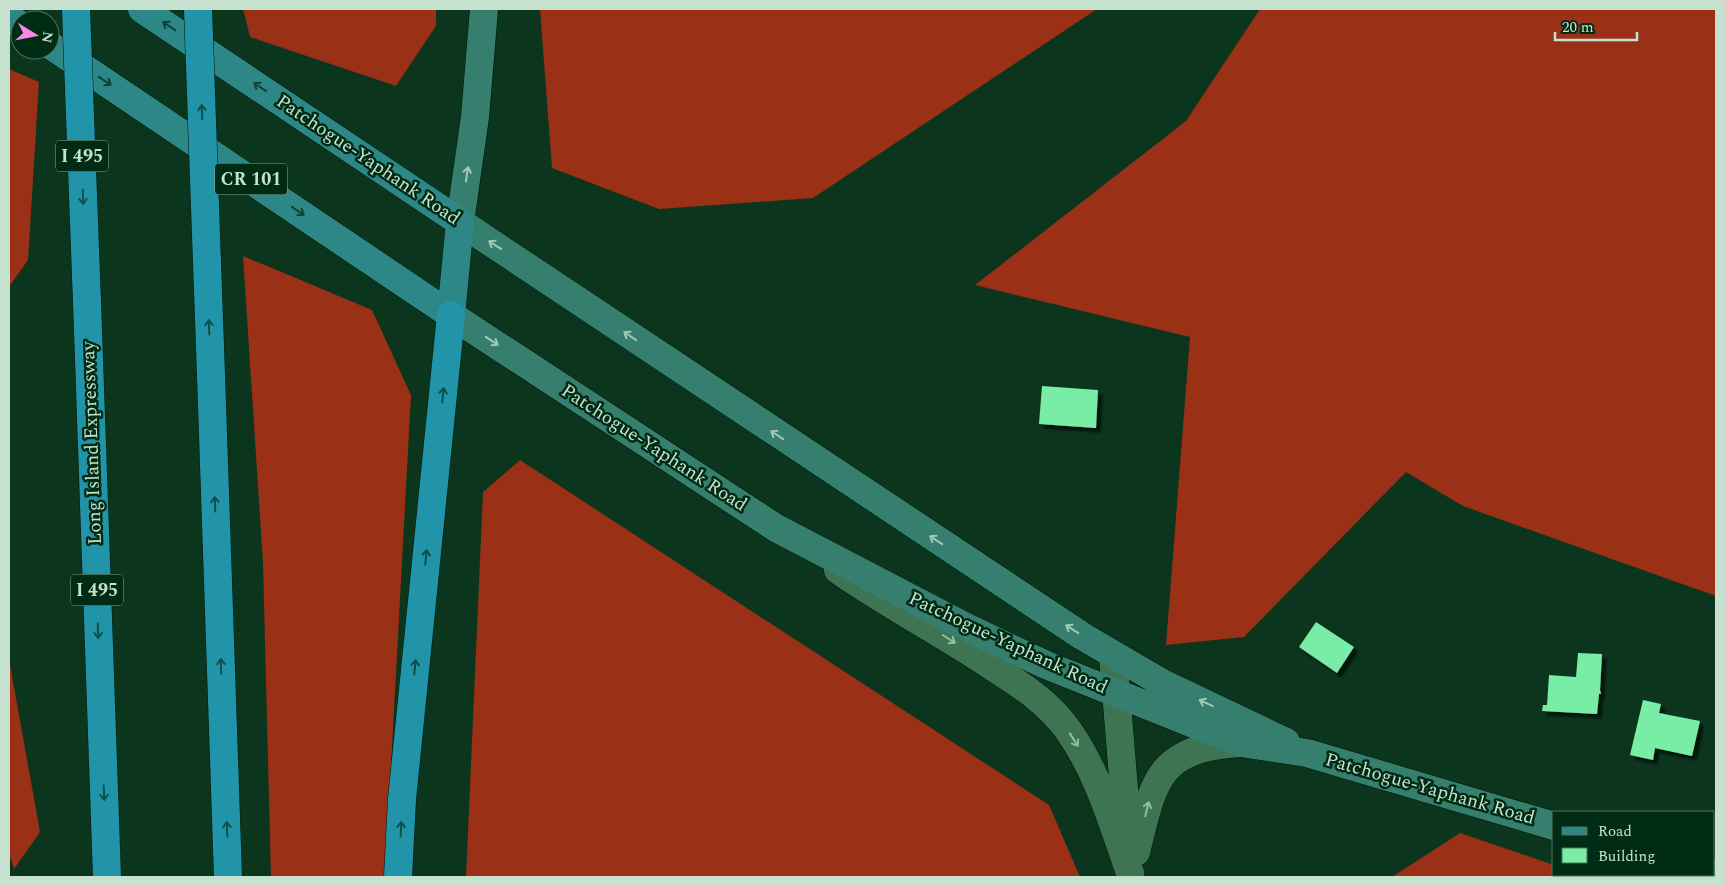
<svg xmlns="http://www.w3.org/2000/svg" width="1725" height="886" viewBox="0 0 1725 886" font-family="Spectral,serif">
	<style>
		.forest { fill: #9a3016 }
		.building { fill: #79eca5; filter: url(#shadow) }
		.lines { fill: none; stroke-linecap: round; stroke-linejoin: round }
		.tertiary-casing { stroke: #001a0a; stroke-width: 29 }
		.secondary-casing { stroke: #001a0a; stroke-width: 29 }
		.primary-casing { stroke: #001a0a; stroke-width: 29 }
		.motorway-casing { stroke: #001a0a; stroke-width: 29 }
		.tertiary { stroke: #3f7453; stroke-width: 28 }
		.secondary { stroke: #367e6d; stroke-width: 28 }
		.primary { stroke: #2e8787; stroke-width: 28 }
		.motorway { stroke: #2294aa; stroke-width: 28 }
		.motorway-bridge-casing { stroke: #001a0a; stroke-width: 29; stroke-linecap: butt }
		.motorway-bridge { stroke: #2294aa; stroke-width: 28 }
		.oneway { stroke: #0c4231 }
		.oneway2 { stroke: #0c5048 }
		.oneway3 { stroke: #a2c9b6 }
		.oneway4 { stroke: #97bca3 }
		.labels { text-anchor: middle; dominant-baseline: central; stroke-width: 5; stroke-linejoin: round; paint-order: stroke }
		.shield { fill: #002b14; stroke: #8bab96; stroke-width: 1 }
		.shield-label { font-size: 18px; font-weight: bold; fill: #c6e2ce }
		.street-label { font-size: 19px; fill: #c6e2ce; stroke: #002b14 }
	</style>
	<defs>
		<filter id="shadow"><feDropShadow dx="4.5" dy="4.5" stdDeviation="1" flood-color="#0009"/></filter>
	</defs>
	<rect width="100%" height="100%" fill="#0b351d"/>
	<path class="forest" d="M243,9H436V26L396,86L250,37Z
		M540,9H1097L813,198L659,209L552,168Z
		M1260,9H1716V596L1463,506L1406,472L1244,637L1166,645L1190,337L975,285L1186,121Z
		M9,69L39,82L28,260L9,287Z
		M243,256L372,310L411,395L385,877H271L263,563Z
		M520,460L1049,805L1080,877H466L483,492Z
		M9,659L40,832L14,869L9,852Z
		M1460,833L1554,865V875H1581L1589,877H1392Z"/>
	<path class="building" d="M1042,386L1098,390L1096,428L1039,424Z
		M1316,622L1354,647L1337,673L1299,647Z
		M1578,653L1602,654L1600,690L1601,694H1599L1597,714L1542,711L1543,705H1547L1549,675L1576,677Z
		M1643,700L1661,704L1659,713L1700,721L1692,756L1655,748L1653,760L1630,755Z"/>
	<g class="lines">
		<g class="tertiary-casing">
			<path id="tertiary" d="M838,570C888,605 942,633 993,667C1021,685 1049,703 1068,730C1098,772 1113,825 1130,873
				M1113,655L1128,838
				M1136,852C1154,780 1157,748 1241,743"/>
		</g>
		<g class="secondary-casing">
			<path id="secondary" d="M484,9L475,117L460,222L1082,636L1164,684L1286,742
				M451,315L776,528L966,627L1046,665L1241,743L1307,753L1554,826
				M1714,873L1716,874"/>
		</g>
		<g class="primary-casing">
			<path id="primary" d="M9,17L20,25
				M50,45L451,315L460,222L142,9"/>
		</g>
		<g class="motorway-casing">
			<path id="motorway" d="M87,302L107,877
				M211,375L228,877
				M398,877L402,799L451,315"/>
		</g>
		<use href="#tertiary" class="tertiary"/>
		<use href="#secondary" class="secondary"/>
		<use href="#primary" class="primary"/>
		<use href="#motorway" class="motorway"/>
		<g class="motorway-bridge-casing">
			<path id="motorway-bridge" d="M76,9L87,302
				M198,9L211,375"/>
		</g>
		<use href="#motorway-bridge" class="motorway-bridge"/>
	</g>
	<defs><path id="oneway-shaft" d="M-6 0H5M1.5-3L5.5 0L1.5 3" fill="none" stroke-width="1.6" stroke-linecap="round" stroke-linejoin="round" transform="scale(1.25)"/></defs>
	<g class="oneway">
		<use href="#oneway-shaft" transform="translate(169 26) rotate(-146)"/>
		<use href="#oneway-shaft" transform="translate(105 81) rotate(34)"/>
		<use href="#oneway-shaft" transform="translate(260 87) rotate(-146)"/>
		<use href="#oneway-shaft" transform="translate(298 211) rotate(34)"/>
	</g>
	<g class="oneway2">
		<use href="#oneway-shaft" transform="translate(202 112) rotate(-92)"/>
		<use href="#oneway-shaft" transform="translate(83 197) rotate(88)"/>
		<use href="#oneway-shaft" transform="translate(209 327) rotate(-92)"/>
		<use href="#oneway-shaft" transform="translate(443 395) rotate(-84)"/>
		<use href="#oneway-shaft" transform="translate(215 504) rotate(-92)"/>
		<use href="#oneway-shaft" transform="translate(426 557) rotate(-84)"/>
		<use href="#oneway-shaft" transform="translate(98 631) rotate(88)"/>
		<use href="#oneway-shaft" transform="translate(221 666) rotate(-92)"/>
		<use href="#oneway-shaft" transform="translate(415 667) rotate(-84)"/>
		<use href="#oneway-shaft" transform="translate(104 793) rotate(88)"/>
		<use href="#oneway-shaft" transform="translate(227 829) rotate(-92)"/>
		<use href="#oneway-shaft" transform="translate(401 829) rotate(-87)"/>
	</g>
	<g class="oneway3">
		<use href="#oneway-shaft" transform="translate(467 174) rotate(-82)"/>
		<use href="#oneway-shaft" transform="translate(495 245) rotate(-147)"/>
		<use href="#oneway-shaft" transform="translate(630 336) rotate(-146)"/>
		<use href="#oneway-shaft" transform="translate(492 341) rotate(33)"/>
		<use href="#oneway-shaft" transform="translate(777 435) rotate(-146)"/>
		<use href="#oneway-shaft" transform="translate(936 540) rotate(-147)"/>
		<use href="#oneway-shaft" transform="translate(1072 629) rotate(-147)"/>
		<use href="#oneway-shaft" transform="translate(1206 703) rotate(-155)"/>
	</g>
	<g class="oneway4">
		<use href="#oneway-shaft" transform="translate(949 639) rotate(32)"/>
		<use href="#oneway-shaft" transform="translate(1074 740) rotate(58)"/>
		<use href="#oneway-shaft" transform="translate(1147 809) rotate(-76)"/>
	</g>
	<g class="labels">
		<g class="shield">
			<rect x="56" y="140.5" width="52" height="31" rx="4"/>
			<rect x="215" y="163.5" width="72" height="31" rx="4"/>
			<rect x="71" y="574.5" width="52" height="31" rx="4"/>
		</g>
		<g class="shield-label">
			<text x="82" y="156">I 495</text>
			<text x="251" y="179">CR 101</text>
			<text x="97" y="590">I 495</text>
		</g>
		<g class="street-label">
			<text transform="translate(368 160) rotate(34)">Patchogue-Yaphank Road</text>
			<text transform="translate(92 443) rotate(-92)">Long Island Expressway</text>
			<text transform="translate(654 448) rotate(33)">Patchogue-Yaphank Road</text>
			<text transform="translate(1008 643) rotate(25)">Patchogue-Yaphank Road</text>
			<text transform="translate(1430 789) rotate(16)">Patchogue-Yaphank Road</text>
		</g>
	</g>
	<rect width="1725" height="886" fill="none" stroke="#c6e2ce" stroke-width="20"/>
	<rect x="1552" y="811" width="162" height="65" fill="#002b14" stroke="#4f745e"/>
	<rect x="1562" y="827" width="25" height="8" fill="#2e8787" stroke="#4f745e"/>
	<text x="1598" y="836" font-size="15" fill="#c6e2ce">Road</text>
	<rect x="1562" y="848" width="25" height="15" fill="#79eca5" stroke="#4f745e"/>
	<text x="1598" y="861" font-size="15" fill="#c6e2ce">Building</text>
	<g transform="translate(35 35) rotate(100)"><circle r="24" fill="#002b14" stroke="#4f745e"/>
	<path d="M0-4L9 19L0 12L-9 19Z" fill="#fb87e5"/>
	<text y="-8" font-size="14" font-weight="bold" text-anchor="middle" fill="#c6e2ce">N</text>
	</g>
	<path d="M1555 32v8h82v-8" fill="none" stroke="#c6e2ce" stroke-width="2.5"/>
	<text x="1562" y="32" font-size="15" fill="#c6e2ce" stroke="#002b14" stroke-width="4" paint-order="stroke">20 m</text>
</svg>
